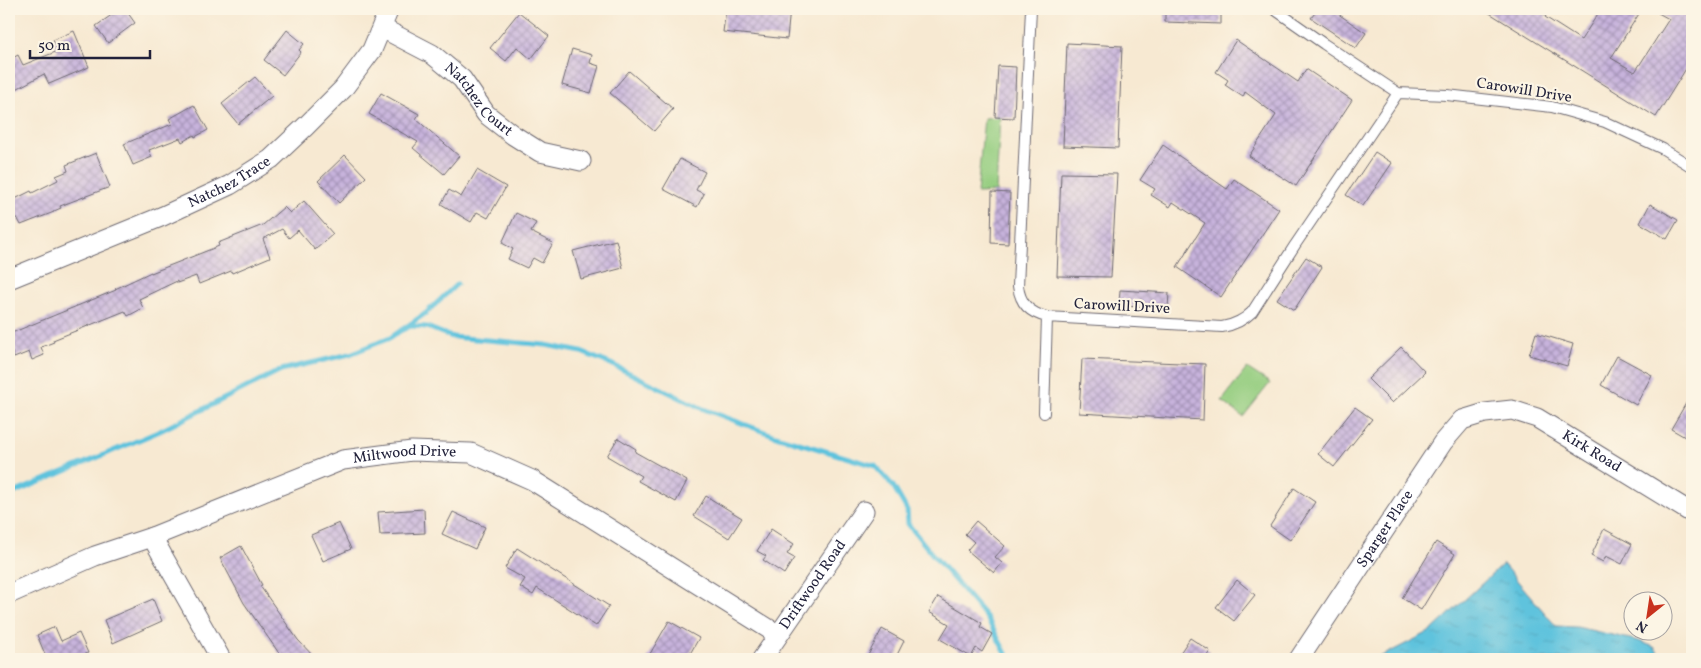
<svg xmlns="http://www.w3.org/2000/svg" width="1701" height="668" viewBox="0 0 1701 668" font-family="Vollkorn,serif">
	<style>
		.green { fill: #96ce81; stroke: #5c785e }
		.water { fill: url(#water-ripples); stroke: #40728c }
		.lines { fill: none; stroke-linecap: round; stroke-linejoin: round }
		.stream { stroke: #5fc3dd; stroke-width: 5 }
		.building { fill: url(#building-cross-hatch) }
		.lane-casing { stroke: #6d6870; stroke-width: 12 }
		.street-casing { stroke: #6d6870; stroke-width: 21 }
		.lane { stroke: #fff; stroke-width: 10 }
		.street { stroke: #fff; stroke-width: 19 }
		.labels { text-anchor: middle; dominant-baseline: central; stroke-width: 4.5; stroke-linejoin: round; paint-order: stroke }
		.street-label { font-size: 15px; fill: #22223b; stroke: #fcf5e5 }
	</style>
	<defs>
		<pattern id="water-ripples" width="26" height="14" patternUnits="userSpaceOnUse" patternTransform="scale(1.25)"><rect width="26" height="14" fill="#5fc3dd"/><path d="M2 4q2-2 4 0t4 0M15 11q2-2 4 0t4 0" fill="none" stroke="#52a7bf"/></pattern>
		<pattern id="building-cross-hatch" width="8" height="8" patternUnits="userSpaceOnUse" patternTransform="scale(1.25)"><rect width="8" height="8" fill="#c7b3dc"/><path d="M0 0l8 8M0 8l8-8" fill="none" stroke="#a191b4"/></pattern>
	</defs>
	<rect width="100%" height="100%" fill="#fcf5e5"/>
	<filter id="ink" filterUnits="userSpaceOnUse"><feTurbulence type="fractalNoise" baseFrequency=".02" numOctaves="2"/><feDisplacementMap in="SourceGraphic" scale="10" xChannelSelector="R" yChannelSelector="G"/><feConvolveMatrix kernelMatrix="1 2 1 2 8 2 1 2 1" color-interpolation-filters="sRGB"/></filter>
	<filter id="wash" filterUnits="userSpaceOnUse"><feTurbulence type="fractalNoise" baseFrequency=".0096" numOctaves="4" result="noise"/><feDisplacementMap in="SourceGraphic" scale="20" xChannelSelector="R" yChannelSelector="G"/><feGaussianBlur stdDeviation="1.12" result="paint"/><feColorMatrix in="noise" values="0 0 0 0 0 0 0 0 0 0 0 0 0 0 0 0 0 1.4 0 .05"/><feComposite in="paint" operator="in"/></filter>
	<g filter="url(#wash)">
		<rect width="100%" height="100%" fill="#f7e9d2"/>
		<path class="green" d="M1000,117L996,192L977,193L984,118Z
			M1247,368L1270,383L1243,417L1222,401Z"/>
		<path class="water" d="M1503,564L1556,626L1577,627L1639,641L1654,647L1664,659H1376L1431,631Z"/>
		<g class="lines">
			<path class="stream" d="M617,10V9
				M400,331L411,326L427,327L452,337L546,345L581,352L611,364L701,408L776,436L875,466L893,486L907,510L908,524L932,554L987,618L1009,659
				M9,495L160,431L281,370L350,354L390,338L426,313L457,284"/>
		</g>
		<g id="blocks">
			<path class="building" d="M120,9H125L135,23L108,43L96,26Z
				M726,9H790L787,39L723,32Z
				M1165,9H1221V24L1165,22Z
				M1318,9H1331L1366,33L1356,48L1311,18Z
				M1483,9H1550L1545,17L1581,40L1601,9H1642L1611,58L1635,72L1669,19L1651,9H1692V59L1656,117Z
				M519,12L549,36L531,59L517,47L506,61L490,48Z
				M287,30L304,44L299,50L301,52L283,75L264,60Z
				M74,31L89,67L49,84L44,74L9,93V60L18,55L23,65L58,51L53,40Z
				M1236,40L1298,82L1306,69L1352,100L1296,186L1249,156L1276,115L1245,92L1243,97L1225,85L1228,80L1216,72Z
				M1067,43L1122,46L1118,148L1063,146Z
				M572,49L592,55L590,63L599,66L591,93L562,85Z
				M998,66L1016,67L1014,118L995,117Z
				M629,71L673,109L654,131L610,93Z
				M255,77L272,96L238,124L222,104Z
				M381,93L419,114L416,119L459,156L444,174L413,148L418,142L369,114Z
				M194,105L208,130L195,137L194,135L182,142L180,138L149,150L152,157L133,165L124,144L172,124L169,119Z
				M1163,145L1227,189L1234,179L1279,209L1221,297L1177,267L1205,223L1173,202L1170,207L1151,195L1155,189L1140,180Z
				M1375,152L1392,163L1363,206L1346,195Z
				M96,153L110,187L60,206L61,208L54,211V212L21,225L9,202L31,191L32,193L58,180L56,176L68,171L66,165Z
				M345,155L366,177L339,203L318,181Z
				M680,159L705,172L696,190L704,194L697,207L663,189Z
				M477,170L506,187L488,218L477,212L471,222L441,204L449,190L461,197Z
				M1061,173L1117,174L1111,277L1057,276Z
				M992,192L1010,193L1008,244L991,243Z
				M304,201L333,234L315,250L298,230L289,238L282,229L263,239L270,257L232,273L231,271L199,284L196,276L177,283V281L139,299L143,308L128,316L125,311L53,340L54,342L41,347L44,355L32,360L29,352L14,358L9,344V334L116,290L115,289L151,272V273L219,246L218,243L263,225L284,207L290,213Z
				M1650,204L1678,220L1667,239L1640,223Z
				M516,213L536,223L531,232L553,243L542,263L533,258L527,268L508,259L513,249L502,243Z
				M616,240L623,268L581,279L573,251Z
				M1306,257L1322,267L1294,310L1277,299Z
				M1120,290L1169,293L1168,308L1119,306Z
				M1536,333L1573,344L1567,366L1529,355Z
				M1401,347L1425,372L1392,403L1368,379Z
				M1617,356L1652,375L1636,405L1601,385Z
				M1082,359L1205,364L1203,420L1079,413Z
				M1692,393V441L1671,429Z
				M1355,407L1372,419L1334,467L1318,454Z
				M618,438L636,449L635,452L687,481L676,502L638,481L641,476L607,456Z
				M1294,488L1315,502L1290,540L1270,526Z
				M706,496L742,518L729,538L694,516Z
				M424,509L425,533L380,535L378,512Z
				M453,512L485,527L475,549L442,534Z
				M976,521L1005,546L995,557L1002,563L994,573L967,550L974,542L965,534Z
				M339,523L351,549L323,561L311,535Z
				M771,529L794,544L787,554L794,558L784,574L763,560L766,556L757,551Z
				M1604,529L1632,544L1622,564L1606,556L1603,562L1591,556Z
				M1436,542L1455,554L1421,610L1402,598Z
				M241,546L262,585L260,586L298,640L316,659H283L244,603L220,558Z
				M517,548L609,606L596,626L537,588L533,595L520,587L525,579L505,568Z
				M1237,580L1255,595L1234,621L1216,607Z
				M938,597L982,623L980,627L992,634L982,652L976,648L971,657L940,639L949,624L929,612Z
				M153,599L162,621L113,643L104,620Z
				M669,621L699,638L687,659H647Z
				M55,627L61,641L79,633L88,653L74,659H47L37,635Z
				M882,629L904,641L895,659H866Z
				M1190,638L1210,651L1205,659H1176Z"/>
		</g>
	</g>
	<g filter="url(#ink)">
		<use href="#blocks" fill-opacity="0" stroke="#6d6870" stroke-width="1"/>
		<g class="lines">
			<g class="lane-casing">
				<path id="lane" d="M1031,9L1018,286C1020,303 1029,313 1047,317L1222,327C1234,325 1243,321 1252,312L1295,245L1398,93L1447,95L1552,107L1605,122L1663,149L1692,167
					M1274,9L1324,44L1398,93
					M1044,413L1047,317"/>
			</g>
			<g class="street-casing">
				<g id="street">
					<path id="s1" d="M382,28L432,54L462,79L486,114L513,135L540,152L581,161"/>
					<path id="s2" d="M9,279L163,216L230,185L271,159L306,126L343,89L372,50L389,9"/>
					<path d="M152,537L221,659"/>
					<path id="s3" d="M9,594L95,556L152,537L343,460L412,451L471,453L532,480L777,634"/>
					<path id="s4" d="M762,659L864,511"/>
					<path id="s5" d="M1299,659L1443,442L1462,420L1485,413L1512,410L1537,418L1692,513"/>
				</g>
			</g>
			<use href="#lane" class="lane"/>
			<use href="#street" class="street"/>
		</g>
	</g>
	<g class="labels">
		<g class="street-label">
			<text transform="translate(1524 91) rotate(9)">Carowill Drive</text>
			<text stroke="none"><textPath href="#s1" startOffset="122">Natchez Court</textPath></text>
			<text stroke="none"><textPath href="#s2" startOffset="241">Natchez Trace</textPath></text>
			<text transform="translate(1122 307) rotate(3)">Carowill Drive</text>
			<text stroke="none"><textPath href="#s5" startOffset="431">Kirk Road</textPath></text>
			<text stroke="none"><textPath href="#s3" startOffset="422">Miltwood Drive</textPath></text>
			<text stroke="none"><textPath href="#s5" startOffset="156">Sparger Place</textPath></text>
			<text stroke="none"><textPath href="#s4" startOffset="90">Driftwood Road</textPath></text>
		</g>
	</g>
	<rect width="1701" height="668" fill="none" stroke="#fcf5e5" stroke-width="30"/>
	<g transform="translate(1648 616) rotate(210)"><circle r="24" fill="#fcf5e5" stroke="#a5a1a1"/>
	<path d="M0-4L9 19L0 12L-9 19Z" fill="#c8321e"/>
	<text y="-8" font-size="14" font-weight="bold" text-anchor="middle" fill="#22223b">N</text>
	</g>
	<path d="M30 50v8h120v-8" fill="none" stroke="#22223b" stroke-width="2.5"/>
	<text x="38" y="50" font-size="15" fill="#22223b" stroke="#fcf5e5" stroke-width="4" paint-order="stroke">50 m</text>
</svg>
